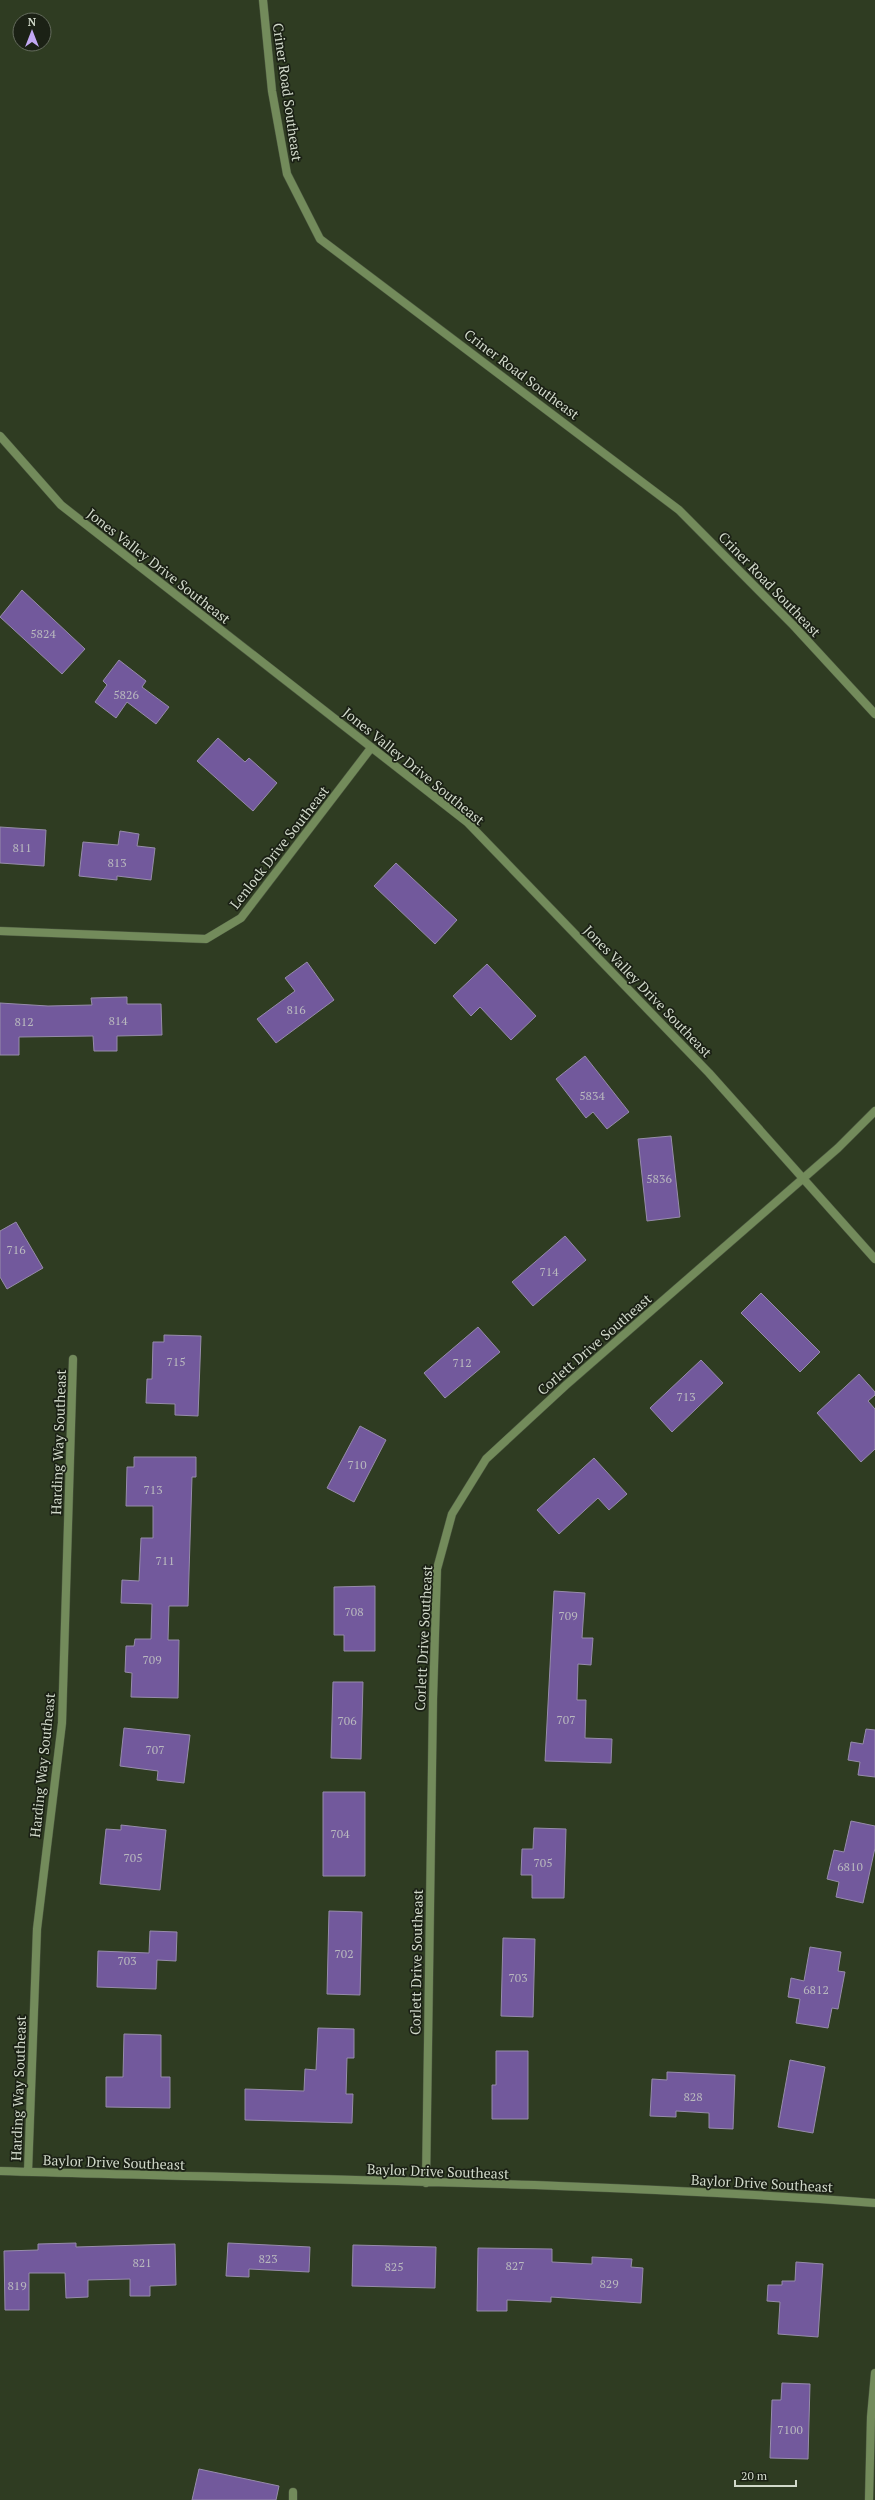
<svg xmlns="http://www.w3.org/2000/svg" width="875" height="2500" viewBox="0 0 875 2500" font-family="'PT Serif',serif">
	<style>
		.building { fill: #72599c; stroke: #968caa }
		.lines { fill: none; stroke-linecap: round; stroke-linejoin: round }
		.lane-casing { stroke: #4c5840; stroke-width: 9 }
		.street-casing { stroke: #4c5840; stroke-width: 9 }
		.lane { stroke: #738b5b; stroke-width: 8 }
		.street { stroke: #738b5b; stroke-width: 8 }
		.labels { text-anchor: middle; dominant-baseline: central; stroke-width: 3.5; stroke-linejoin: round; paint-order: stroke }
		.number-label { font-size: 12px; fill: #b9b9be }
		.street-label { font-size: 14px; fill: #d1d9ca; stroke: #1b2115 }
	</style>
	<rect width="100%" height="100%" fill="#2f3c22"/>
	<path class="building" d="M22,590L85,649L62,674L0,617Z
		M119,660L146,681L142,687L169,707L156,724L127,702L116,718L95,702L107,685L103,681Z
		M218,738L245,762L249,758L277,783L253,811L197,761Z
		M0,827L46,830L44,866L0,863Z
		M120,831L139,834L137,846L155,848L151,880L117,876V880L79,876L83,842L118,845Z
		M396,863L457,920L435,944L374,886Z
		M307,962L334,1000L276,1043L257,1019L295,991L285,978Z
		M487,964L536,1016L511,1040L480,1007L471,1016L453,996Z
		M127,997V1004H161L162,1035L117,1036V1051H94L93,1036L19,1037V1055H0V1003L48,1006L92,1005L91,998Z
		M585,1056L629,1112L607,1129L593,1112L586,1118L556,1079Z
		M671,1136L680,1217L647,1221L638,1139Z
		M16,1222L43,1268L7,1289L0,1277V1231Z
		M565,1236L586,1260L533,1306L512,1282Z
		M761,1293L820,1352L800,1372L741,1313Z
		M478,1327L500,1352L445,1398L424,1373Z
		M164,1335L201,1336L198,1416L175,1415V1404L146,1403L147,1379H152L153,1342H164Z
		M701,1360L723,1383L672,1432L650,1408Z
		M859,1374L875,1392V1395L868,1401L875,1409V1449L861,1462L817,1413Z
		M360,1426L386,1440L354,1502L327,1488Z
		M134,1457H196V1477H192L188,1606H169L168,1640H179L178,1698L131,1697L132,1673L125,1672L126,1646H134L135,1639H151L152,1604L121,1603L122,1580L139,1581L141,1538H153V1506H126L127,1467H134Z
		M594,1458L627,1494L609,1510L598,1498L559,1534L537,1510Z
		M375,1586V1651H344V1635H334V1587Z
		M554,1591L585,1593L582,1638H593L591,1665L578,1664L577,1700H586L585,1738L612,1739L611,1763L545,1761Z
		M333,1682H363L361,1759L331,1758Z
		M124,1728L190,1735L184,1783L157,1780L158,1771L120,1766Z
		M866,1729L875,1730V1777L858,1775L860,1762L848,1760L851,1742L863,1744Z
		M323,1792H365V1876H323Z
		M851,1821L875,1826V1848L863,1903L836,1897L839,1882L827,1879L834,1850L844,1852Z
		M121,1825L166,1830L160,1890L100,1884L106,1829L121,1830Z
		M534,1828L566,1829L564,1898H532V1875H521L522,1849H533Z
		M329,1911L362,1912L360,1995L327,1994Z
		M150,1931L177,1932L176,1961L157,1960L156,1989L97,1987L98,1951L149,1953Z
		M503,1938L535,1939L533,2017L501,2016Z
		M810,1947L841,1952L838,1971L845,1972L838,2009L832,2008L828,2028L796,2023L800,1999L788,1997L791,1978L804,1981Z
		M318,2028L354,2029V2058H347L346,2094H353L352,2123L245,2120V2089L304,2091L305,2069L316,2070Z
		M124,2034L161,2035V2077H170V2108L106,2107V2077H123Z
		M496,2051H528V2119H492V2085H496Z
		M790,2060L825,2067L813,2133L778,2127Z
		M667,2072L735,2075L733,2129L709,2128V2113L676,2111V2117L650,2116L652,2079L667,2080Z
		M76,2243V2247L175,2244L176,2285L150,2286V2296H130V2279L88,2280V2297L66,2298L65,2273H29V2310H5L4,2251L38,2250V2244Z
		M228,2243L310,2247L309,2272L249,2269V2277L226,2276Z
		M353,2245L436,2247L435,2288L352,2286Z
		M478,2248L552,2249V2262L592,2264V2257L632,2259L631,2267L643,2268L641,2303L551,2297V2302L507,2300V2311H477Z
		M796,2262L823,2264L818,2337L778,2334L780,2302L767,2301L768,2285H782V2281H795Z
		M782,2383L810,2384L808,2459L770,2458L772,2400H781Z
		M199,2469L279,2486L276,2500H192Z"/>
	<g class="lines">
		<g class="lane-casing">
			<path id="lane" d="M293,2500V2492"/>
		</g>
		<g class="street-casing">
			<path id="street" d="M263,0L272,91L287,174L320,239L679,510L793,625L875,714
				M0,436L61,505L467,822L709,1073L875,1259
				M0,931L206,939L241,918L371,748
				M0,2171C291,2180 584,2181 875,2203
				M28,2172L37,1929L62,1723L73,1359
				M426,2183L433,1699L437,1569L452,1514L486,1459L566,1385L838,1148L875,1111
				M869,2500L871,2417L875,2373"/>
		</g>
		<use href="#lane" class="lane"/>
		<use href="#street" class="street"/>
	</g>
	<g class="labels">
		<g class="number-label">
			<text x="43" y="633">5824</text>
			<text x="126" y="694">5826</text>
			<text x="22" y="847">811</text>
			<text x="117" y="862">813</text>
			<text x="296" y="1009">816</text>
			<text x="118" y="1020">814</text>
			<text x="24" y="1021">812</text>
			<text x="592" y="1095">5834</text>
			<text x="659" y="1178">5836</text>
			<text x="16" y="1249">716</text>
			<text x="549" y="1271">714</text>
			<text x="176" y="1361">715</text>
			<text x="462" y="1362">712</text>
			<text x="686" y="1396">713</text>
			<text x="357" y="1464">710</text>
			<text x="153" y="1489">713</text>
			<text x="165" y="1560">711</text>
			<text x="354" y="1611">708</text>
			<text x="568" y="1615">709</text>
			<text x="152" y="1659">709</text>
			<text x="566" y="1719">707</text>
			<text x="347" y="1720">706</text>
			<text x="155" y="1749">707</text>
			<text x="340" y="1833">704</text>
			<text x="133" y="1857">705</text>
			<text x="543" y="1862">705</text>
			<text x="850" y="1866">6810</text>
			<text x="344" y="1953">702</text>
			<text x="127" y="1960">703</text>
			<text x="518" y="1977">703</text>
			<text x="816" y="1989">6812</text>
			<text x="693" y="2096">828</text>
			<text x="268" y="2258">823</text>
			<text x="142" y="2262">821</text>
			<text x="515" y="2265">827</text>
			<text x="394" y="2266">825</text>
			<text x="609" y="2283">829</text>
			<text x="17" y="2285">819</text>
			<text x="790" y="2429">7100</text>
		</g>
		<g class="street-label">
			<text transform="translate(288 92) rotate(82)">Criner Road Southeast</text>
			<text transform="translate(522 374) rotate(37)">Criner Road Southeast</text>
			<text transform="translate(159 566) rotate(38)">Jones Valley Drive Southeast</text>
			<text transform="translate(770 584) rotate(46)">Criner Road Southeast</text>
			<text transform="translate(414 766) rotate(39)">Jones Valley Drive Southeast</text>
			<text transform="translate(279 847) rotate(-52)">Lenlock Drive Southeast</text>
			<text transform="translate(648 991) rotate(46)">Jones Valley Drive Southeast</text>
			<text transform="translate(594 1344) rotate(-41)">Corlett Drive Southeast</text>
			<text transform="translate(58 1442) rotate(-88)">Harding Way Southeast</text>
			<text transform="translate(423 1638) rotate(-87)">Corlett Drive Southeast</text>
			<text transform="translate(42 1765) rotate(-84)">Harding Way Southeast</text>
			<text transform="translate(416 1962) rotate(-89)">Corlett Drive Southeast</text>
			<text transform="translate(18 2088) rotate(-88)">Harding Way Southeast</text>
			<text transform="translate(114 2162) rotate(2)">Baylor Drive Southeast</text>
			<text transform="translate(438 2171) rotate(2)">Baylor Drive Southeast</text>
			<text transform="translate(762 2183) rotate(3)">Baylor Drive Southeast</text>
		</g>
	</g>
	<g transform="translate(32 32)"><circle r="19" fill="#1b2115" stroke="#646b5d"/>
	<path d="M0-3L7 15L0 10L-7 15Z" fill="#c2a8f3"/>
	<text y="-6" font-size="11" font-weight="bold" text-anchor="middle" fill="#d1d9ca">N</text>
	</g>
	<path d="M735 2480v6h61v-6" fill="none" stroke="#d1d9ca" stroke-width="2"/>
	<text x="741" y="2480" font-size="12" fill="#d1d9ca" stroke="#1b2115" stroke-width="3" paint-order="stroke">20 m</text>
</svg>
